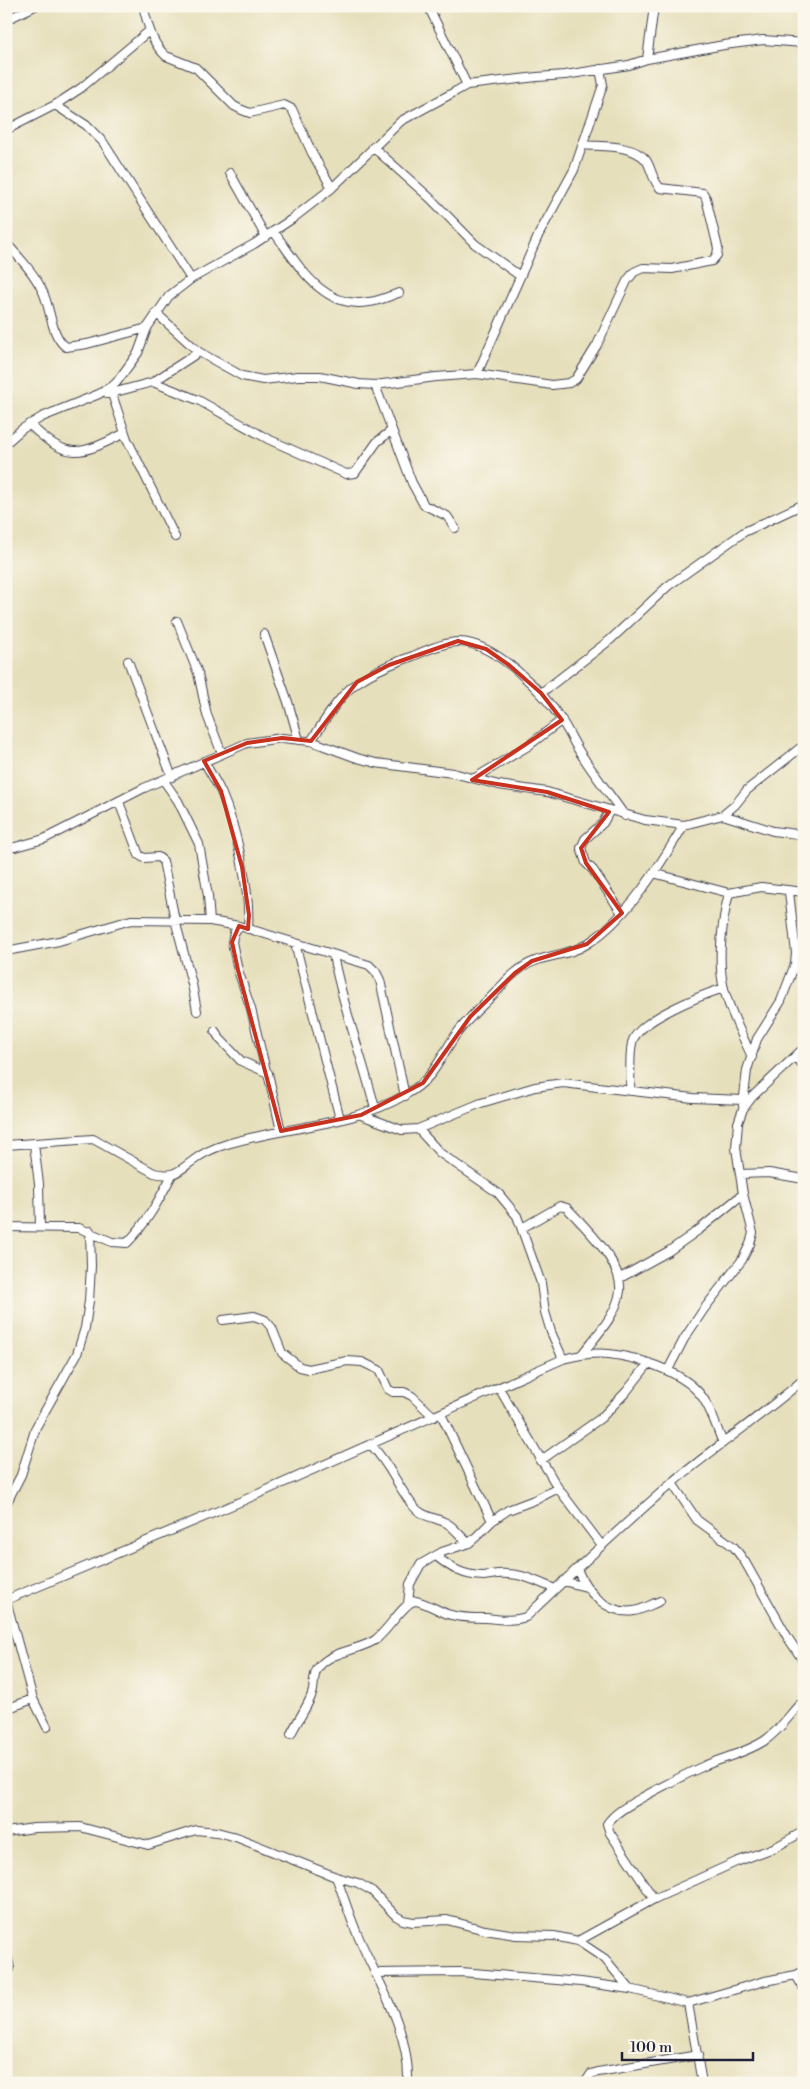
<svg xmlns="http://www.w3.org/2000/svg" width="810" height="2089" viewBox="0 0 810 2089" font-family="'Libre Bodoni',serif">
	<style>
		.lines { fill: none; stroke-linecap: round; stroke-linejoin: round }
		.street-casing { stroke: #3f3e4e; stroke-width: 10 }
		.street { stroke: #fff; stroke-width: 8 }
		.marked { fill: none; stroke: #c8321e; stroke-width: 4; stroke-linejoin: round }
	</style>
	<rect width="100%" height="100%" fill="#fbf7ec"/>
	<filter id="ink" filterUnits="userSpaceOnUse"><feTurbulence type="fractalNoise" baseFrequency=".02" numOctaves="2"/><feDisplacementMap in="SourceGraphic" scale="10" xChannelSelector="R" yChannelSelector="G"/><feConvolveMatrix kernelMatrix="1 2 1 2 8 2 1 2 1" color-interpolation-filters="sRGB"/></filter>
	<filter id="wash" filterUnits="userSpaceOnUse"><feTurbulence type="fractalNoise" baseFrequency=".0096" numOctaves="4" result="noise"/><feDisplacementMap in="SourceGraphic" scale="20" xChannelSelector="R" yChannelSelector="G"/><feGaussianBlur stdDeviation="1.12" result="paint"/><feColorMatrix in="noise" values="0 0 0 0 0 0 0 0 0 0 0 0 0 0 0 0 0 1.4 0 .05"/><feComposite in="paint" operator="in"/></filter>
	<g filter="url(#wash)">
		<rect width="100%" height="100%" fill="#e6dfbb"/>
	</g>
	<g filter="url(#ink)">
		<g class="lines">
			<g class="street-casing">
				<path id="street" d="M143,6C148,24 151,43 166,56L196,68L234,106L242,110L250,113L284,105L292,109L312,153L332,188
					M428,6L467,85
					M6,20L35,6
					M647,59L654,6
					M55,105L86,125L103,142L191,279
					M6,130L55,105L81,88L149,31
					M373,147L430,198L475,244L520,276
					M230,173L266,237
					M274,232C298,264 322,310 369,302C379,301 389,296 399,293
					M6,243C19,257 34,273 42,290C51,307 50,335 66,347L87,344L147,328
					M156,313L199,352L242,376L263,380L298,376H320L359,384L375,385L436,377L477,374L552,385L569,383L576,379L597,345L627,281L634,272L643,268L672,269L712,261L717,255L718,248L706,198L703,193L660,188C652,180 652,169 646,160C633,144 601,147 583,145
					M477,374L539,234L574,170L603,85L600,69
					M153,382L198,400L268,439L346,474L355,473L377,442L392,430
					M375,385L412,483L424,505L447,516L455,528
					M108,394L153,382L199,352
					M112,394L127,439L175,537
					M29,424C68,461 79,456 125,433
					M6,443L22,429L42,417L99,394L116,383L138,353L147,328L169,296L191,279L254,244L292,219L332,188L401,121L449,95L467,85L537,77L565,75L629,65L647,59L724,45L763,40L804,43
					M177,621L198,673L207,715L222,754
					M264,634L288,702L299,740
					M128,661L172,777
					M541,693L610,640L668,586L744,532L804,504
					M311,741C325,721 338,696 358,682C375,670 394,663 413,656C424,651 448,641 460,642C495,643 544,692 562,721C570,733 575,746 583,757C596,777 611,796 625,816
					M204,761C209,771 216,781 221,792C236,826 251,892 248,929
					M475,778L528,746L562,720
					M164,781L178,801L199,844L208,896L210,921
					M119,802L139,855L144,858L158,857L163,861L175,920L192,984L197,1011
					M609,812L603,823L585,839L581,848L586,863L593,870L622,913
					M723,815L773,831L804,835
					M6,847H15L44,839L144,788L247,743L282,738L311,741L357,758L376,763L453,773L499,785L547,792L645,820L684,825L723,815L735,805L747,790L804,745
					M653,873L729,893L761,887L804,892
					M729,893C722,921 717,961 724,989C730,1012 742,1035 752,1057
					M239,926L234,933L232,942L238,970L251,1009L266,1071
					M295,943L340,1119
					M6,951L59,941L131,920L210,921L239,926L369,965L376,972L380,980L405,1096
					M333,955C343,1007 362,1057 375,1108
					M215,1031L220,1039L241,1061L268,1073L281,1131
					M796,1057L804,1067
					M630,1090C631,1075 629,1058 632,1043C637,1020 702,995 724,988
					M743,1105L747,1070L757,1039L781,1001L795,964L796,953L789,892
					M361,1115L402,1130L418,1129L481,1103L535,1087L563,1083L693,1098L743,1100
					M418,1129L440,1153L498,1193L517,1216L541,1283L545,1312L551,1332L563,1359
					M34,1144L39,1184L40,1227
					M6,1145L93,1139L154,1173C175,1178 178,1171 194,1160C203,1153 214,1148 224,1145C284,1126 351,1127 405,1095C436,1077 437,1062 455,1036C466,1020 480,1008 494,994C501,987 507,979 515,973C539,952 564,959 587,944C628,918 660,865 684,825
					M740,1174L769,1173L804,1179
					M6,1227L79,1228L112,1242L127,1243C147,1223 159,1200 172,1175
					M522,1228L560,1206L567,1208C585,1227 623,1263 620,1291C617,1315 596,1336 582,1354
					M620,1278L669,1251L700,1229L743,1194
					M223,1320L254,1316L265,1320L272,1328L282,1353L300,1367L309,1369L347,1361L362,1362L379,1370L388,1389L393,1392H404L412,1396L434,1417
					M668,1370L684,1339L704,1309L742,1260L750,1244L753,1233L743,1194L736,1148L738,1123L743,1109L752,1097L804,1048
					M499,1388L558,1488L602,1546
					M441,1414L492,1521
					M371,1445C390,1464 398,1488 414,1507C424,1518 436,1517 448,1524C456,1529 461,1538 469,1543
					M540,1461L601,1418L626,1392L649,1363
					M672,1483L697,1520L734,1547L745,1562L788,1638L804,1662
					M6,1504L21,1475L36,1427L77,1354L85,1328L89,1301L91,1266L90,1231
					M436,1556C451,1568 463,1576 484,1576C492,1575 499,1573 507,1574C524,1574 540,1583 555,1589
					M577,1569C586,1591 607,1615 634,1611C642,1610 652,1604 660,1601
					M563,1581L586,1587
					M6,1600L242,1501L563,1359C578,1355 593,1352 609,1354C637,1357 681,1371 700,1394C711,1407 716,1427 723,1443
					M6,1600L33,1699L47,1727
					M408,1604L410,1584L421,1564L442,1552L469,1543L476,1537L492,1521L508,1510L537,1499L558,1488
					M6,1709L33,1699
					M291,1734C297,1721 307,1708 312,1694C315,1686 312,1676 318,1668C330,1651 358,1651 375,1640C387,1632 404,1602 415,1601C424,1601 441,1613 451,1615C462,1618 473,1618 485,1618C500,1619 511,1622 526,1617C574,1571 622,1526 672,1483C715,1447 762,1416 804,1379
					M6,1832L34,1828L80,1827L148,1845L196,1830L217,1832L236,1837L336,1877L358,1883L372,1891L396,1916L403,1920L413,1922L447,1920L485,1930L516,1935L554,1936L578,1941L605,1959L630,1989
					M336,1877C344,1897 350,1918 359,1938C379,1984 410,2031 408,2083
					M654,1899L610,1833L607,1824C615,1812 631,1804 643,1797C663,1786 684,1775 704,1766C724,1757 746,1753 764,1741C778,1732 788,1717 799,1705L804,1703
					M578,1941L654,1899L736,1862L776,1847L804,1831
					M6,1949L10,1969
					M375,1973L461,1972L581,1982L630,1989L688,2003L765,1981L796,1975L804,1971
					M796,1975L804,1989
					M688,2003L702,2083
					M585,2083L591,2074L598,2072L698,2055"/>
			</g>
			<use href="#street" class="street"/>
		</g>
	</g>
	<path class="marked" d="M458,641L486,649L509,665L541,693L562,720L472,780L547,792L609,812L581,848L586,863L622,913L587,944L532,961L515,973L470,1017L423,1083L361,1115L281,1131L238,970L232,942L239,926L248,929L249,915L242,867L221,791L204,761L247,743L282,738L311,741L357,682L389,665Z"/>
	<rect width="810" height="2089" fill="none" stroke="#fbf7ec" stroke-width="25"/>
	<path d="M622 2052v8h131v-8" fill="none" stroke="#22223b" stroke-width="2.5"/>
	<text x="630" y="2052" font-size="15" fill="#22223b" stroke="#fbf7ec" stroke-width="4" paint-order="stroke">100 m</text>
</svg>
